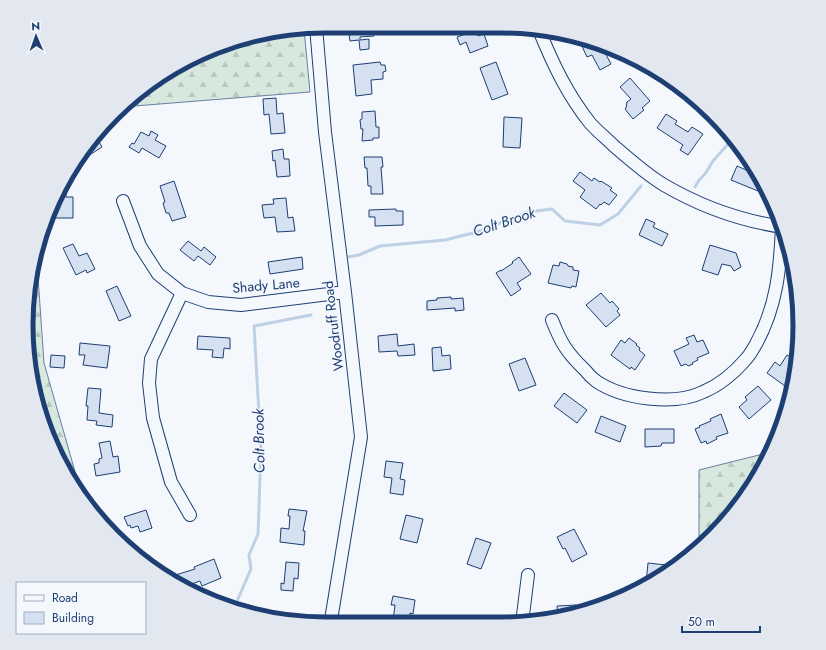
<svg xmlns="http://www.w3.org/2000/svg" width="826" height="650" viewBox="0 0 826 650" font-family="Jost,sans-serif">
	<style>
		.forest { fill: url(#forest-firs); stroke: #687fa3 }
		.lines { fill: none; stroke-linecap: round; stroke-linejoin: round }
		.stream { stroke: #bed0e5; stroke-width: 3 }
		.building { fill: #d5e0f0; stroke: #1d3f73 }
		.minor-casing { stroke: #1d3f73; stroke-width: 14 }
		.minor { stroke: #f4f7fb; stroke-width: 12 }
		.labels { text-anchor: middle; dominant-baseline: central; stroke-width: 3; stroke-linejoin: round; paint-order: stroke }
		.street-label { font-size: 14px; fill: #1d3f73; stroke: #f4f7fb }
		.water-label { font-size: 15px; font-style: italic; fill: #1d3f73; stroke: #f4f7fb }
		.rim { fill: none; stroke: #1d3f73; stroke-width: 5 }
	</style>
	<defs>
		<pattern id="forest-firs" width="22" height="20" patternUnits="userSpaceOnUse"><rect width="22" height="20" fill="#d7e8df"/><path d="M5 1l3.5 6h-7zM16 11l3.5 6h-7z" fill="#b8c8c3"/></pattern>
	</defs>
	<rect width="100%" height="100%" fill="#f4f7fb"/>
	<path class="forest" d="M304,29L310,92L122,107L175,66L247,36Z
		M36,248L44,363L82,496L66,475L36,403L26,325Z
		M771,452L738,507L699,549V470Z
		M227,600L256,607L254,614L212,602Z"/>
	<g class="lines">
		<path class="stream" d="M695,187L699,180L705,174L713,161L728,144L732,141
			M348,257L359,255L380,246L445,240L477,232L528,212L552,209L565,221L600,225L618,214L641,186
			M234,608L251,569L249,555L258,534L261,450L254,326L311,315"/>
	</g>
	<path class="building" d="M348,26H373L374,36L360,37V40L369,39V49L360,50L359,40L350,41Z
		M454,26H474L478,36L484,34L488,46L470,53L466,42L460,45L457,37L463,35L461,31L456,33Z
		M585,39L594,41L599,51L603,49L611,64L600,70L592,55L587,57L580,42Z
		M380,62L381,65H385L386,71L383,72V79L371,80L372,94L356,96L353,65Z
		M496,62L508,94L492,100L480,68Z
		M630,78L650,101L642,108L644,110L633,119L625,109L626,108L627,102L631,99L620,87Z
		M276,98L277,114L283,113L285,133L271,134L269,114L264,115L263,99Z
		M375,111L376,127H379V138H373V140L362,141L363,129H361L360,120L362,119V112Z
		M666,114L677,121L675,124L688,132L692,127L703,134L688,155L680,150L683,145L657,128Z
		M504,117L522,118L520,148L503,147Z
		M151,131L158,135L155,140L166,146L159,158L142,148L139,153L129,147L132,143L134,144L141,132L149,136Z
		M96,136L102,147L88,156L87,154L79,159Z
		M283,149L284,159H289L290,176L277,177L275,160L273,161L272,151Z
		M364,157H382L383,167H381L383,194H371V186H368L367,168H365Z
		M737,166L760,176L762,180L758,191L731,180Z
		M580,172L592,181L594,178L600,182L601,181L612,188L610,190L617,195L609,205L604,202L601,205L600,204L596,209L580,197L585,190L573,181Z
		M174,181L186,217L172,221L169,213H166L163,203L165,202L160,186Z
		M61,188H66V197H73V218H54V204Z
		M286,198L288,218L293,217L295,231L277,232L275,217L264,218L262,205L274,204L273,199Z
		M396,209V211H403V225L375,226V217H369V210Z
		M646,219L655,223L653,227L668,234L662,246L639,235Z
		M188,241L201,251L204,247L216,257L210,265L198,256L194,261L180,250Z
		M73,244L79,256L87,253L95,269L87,273L86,270L76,275L63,248Z
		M710,245L736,253L741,267L734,271L731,266L722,264L718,275L702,270Z
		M302,257L303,269L270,274L268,262Z
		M519,257L531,274L517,283L521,289L511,296L496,273L501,270V271L513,263L512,262Z
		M560,262L567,264L568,266L573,267V270L579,271L576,287L572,286L571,288L548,283L553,265L559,266Z
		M117,286L131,316L119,321L106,291Z
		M601,293L610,303L612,301L619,309L617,311L620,315L606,327L586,305Z
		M451,297V299L463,298L464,310L455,311V308L427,310V301L437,300V298Z
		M397,334L398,346L414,344L415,355L398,356L397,351L379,352L378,336Z
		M694,335L697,342L703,340L709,353L697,358L698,360L692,363L693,364L688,366L686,364L681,366L674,351L689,344L686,338Z
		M198,336L230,338V349L224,348L223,358L212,357L213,350L197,349Z
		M629,338L637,344L636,345L640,348L639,350L645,355L635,370L631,367L630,369L611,355L621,340L625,343Z
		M80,343L110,346L107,368L83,365L85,355H79Z
		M441,347L442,356L450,355L451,369L433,371L432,348Z
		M51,355L65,356L64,368L50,367Z
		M787,355L797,361L794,377L793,379L791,378L785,386L767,373L775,362L780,366Z
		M525,358L536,385L519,391L509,364Z
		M758,386L771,400L749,419L739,407L747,400L745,397Z
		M88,388L101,389L99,413L113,415L112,427L96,425L97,421L87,420L88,406H86Z
		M564,393L587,410L577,423L554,406Z
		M721,414L728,433L716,437L717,439L707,444L706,441L701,443L695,429L700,427L699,426L711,421L710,419Z
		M601,416L626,426L620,442L595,432Z
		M645,429H674V443H662L661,446L645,447Z
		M110,441L113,457L118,456L120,472L96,476L94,464L99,463V459L102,458L99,443Z
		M386,461L403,463L400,479L405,480L403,495L390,493L392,478L384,477Z
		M289,509L307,511L303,531H305L304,545L280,542L281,528L289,529L290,516H288Z
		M146,510L152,528L140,532L138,526L131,528L130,525L128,526L124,517Z
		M406,515L423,519L417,543L400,539Z
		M574,529L587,554L572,562L565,548L563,549L557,537Z
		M476,538L491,543L481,569L467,564Z
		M214,559L221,578L202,586L200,581L186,586L184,581L178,584L170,579L169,577L195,569L194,567Z
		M286,562L299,563L298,579L294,578L293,591L281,590V583L284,584Z
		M648,563L675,566L651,583H646Z
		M393,596L415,600L413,614L410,613L409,621H393L395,605H391Z
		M576,605L577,612L558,616L557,606Z
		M276,614L289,616V619L276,618Z
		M464,619L487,621V623L464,622Z"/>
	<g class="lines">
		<g class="minor-casing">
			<path id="minor" d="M316,27L325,132L345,292L361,437L331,620
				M539,30C553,64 567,94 590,123C597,131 606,138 614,146C629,159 647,175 664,185C700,206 742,221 783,227
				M123,201L140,246L158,274L182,293L208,302L241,305L345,292
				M182,293L151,359L149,383L153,418L171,482L190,515
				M552,320C561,343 567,353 585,370C588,374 592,378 596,381C622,399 674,406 703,392C720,385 734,373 746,359C750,355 753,349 756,344C777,306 780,269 782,227
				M522,623L528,575"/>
		</g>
		<use href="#minor" class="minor"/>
	</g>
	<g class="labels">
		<g class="street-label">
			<text transform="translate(266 285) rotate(-5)">Shady Lane</text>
			<text transform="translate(333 326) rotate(-97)">Woodruff Road</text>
		</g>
		<g class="water-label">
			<text transform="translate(504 222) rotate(-18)">Colt Brook</text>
			<text transform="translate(259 441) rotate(-91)">Colt Brook</text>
		</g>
	</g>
	<path d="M0 0H826V650H0ZM325 33H501A292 292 0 0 1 793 325V325A292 292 0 0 1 501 617H325A292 292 0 0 1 33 325V325A292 292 0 0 1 325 33Z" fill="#e3e8f0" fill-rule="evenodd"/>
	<path class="rim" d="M325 33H501A292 292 0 0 1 793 325V325A292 292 0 0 1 501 617H325A292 292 0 0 1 33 325V325A292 292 0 0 1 325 33Z"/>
	<rect x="16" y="582" width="130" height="52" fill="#f4f7fb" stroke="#9eadc5"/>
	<rect x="24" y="595" width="20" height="6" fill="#f4f7fb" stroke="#9eadc5"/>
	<text x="52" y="602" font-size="12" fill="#1d3f73">Road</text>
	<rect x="24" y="612" width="20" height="12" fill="#d5e0f0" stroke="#9eadc5"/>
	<text x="52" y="622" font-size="12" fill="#1d3f73">Building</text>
	<g transform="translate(36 36) rotate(358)" stroke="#f4f7fb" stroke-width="3" paint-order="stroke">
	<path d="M0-3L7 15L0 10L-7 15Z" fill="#1d3f73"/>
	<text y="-6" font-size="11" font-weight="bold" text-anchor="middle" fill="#1d3f73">N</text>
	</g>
	<path d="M682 626v6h78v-6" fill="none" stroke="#1d3f73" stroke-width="2"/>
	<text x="688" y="626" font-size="12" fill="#1d3f73" stroke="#f4f7fb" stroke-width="3" paint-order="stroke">50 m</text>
</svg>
